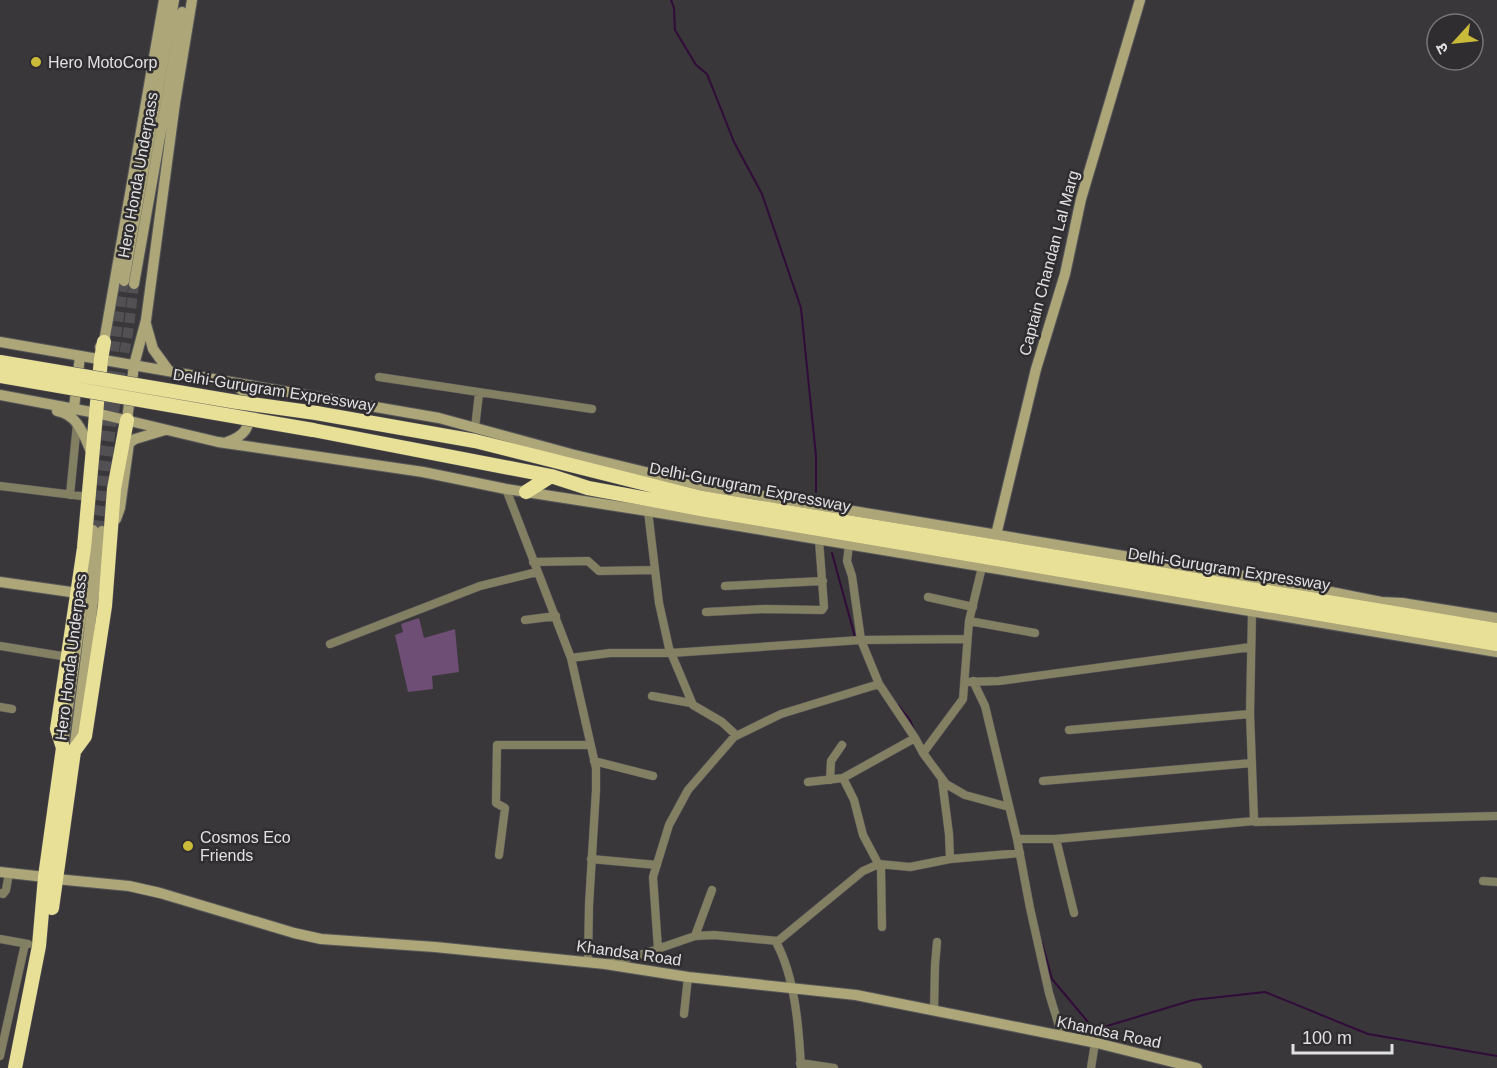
<svg xmlns="http://www.w3.org/2000/svg" width="1497" height="1068" viewBox="0 0 1497 1068" font-family="Helvetica,'Noto Sans Devanagari',sans-serif">
	<style>
		.green { fill: #6e4e75 }
		.lines { fill: none; stroke-linecap: round; stroke-linejoin: round }
		.stream { stroke: #310b39; stroke-width: 2 }
		.secondary-tunnel { stroke: #525053; stroke-width: 10; stroke-dasharray: 10 5; stroke-linecap: butt }
		.street-casing { stroke: #575658; stroke-width: 9 }
		.secondary-casing { stroke: #575658; stroke-width: 12 }
		.highway-casing { stroke: #575658; stroke-width: 15 }
		.street { stroke: #827f62; stroke-width: 8 }
		.secondary { stroke: #aca679; stroke-width: 10 }
		.highway { stroke: #e9e098; stroke-width: 14 }
		.highway-bridge-casing { stroke: #575658; stroke-width: 15; stroke-linecap: butt }
		.highway-bridge { stroke: #e9e098; stroke-width: 14 }
		.poi-dot { fill: #caba3a; stroke: #2f2d2f; stroke-width: 2 }
		.labels { text-anchor: middle; dominant-baseline: central; stroke-width: 5; stroke-linejoin: round; paint-order: stroke }
		.poi-label { font-size: 16px; fill: #e2e1e2; stroke: #2f2d2f; text-anchor: start }
		.street-label { font-size: 16px; fill: #e2e1e2; stroke: #2f2d2f }
	</style>
	<rect width="100%" height="100%" fill="#39373a"/>
	<path class="green" d="M419,618L424,638L455,629L459,672L432,676L433,689L408,692L395,635L403,632L401,624Z"/>
	<g class="lines">
		<path class="stream" d="M671,0L674,8L675,30L696,65L707,74L734,142L762,194L801,308L816,456V492
			M832,553L855,637
			M898,705L910,720L914,730
			M1042,943L1052,979L1093,1028L1107,1026L1193,1000L1265,992L1368,1034L1497,1056"/>
		<path class="secondary-tunnel" d="M93,530L102,435L124,281
			M102,531L110,434L129,327L134,284"/>
		<g class="street-casing">
			<path id="street" d="M379,377L592,409
				M475,428L479,393
				M0,486L90,497
				M506,489L571,658L596,768V790L589,905L588,962
				M70,495L77,424
				M648,511L659,603L669,648L693,705L722,722L736,735
				M849,545L847,561L852,576L861,640L879,684L915,738L923,753L946,784L965,795L1009,807
				M533,562L588,561L599,571L655,570
				M725,586L823,581
				M928,597L973,607
				M706,612L765,609L822,610L824,607L819,540
				M1252,612L1250,714L1254,819L1255,822L1497,816
				M525,620L556,616
				M969,621L1035,633
				M330,644L480,586L537,572
				M0,646L68,657
				M571,658L610,653H671L861,640L967,639
				M973,681L985,706L1017,839L1030,908L1049,993L1062,1036
				M966,682L999,681L1251,647
				M652,696L691,703
				M0,707L12,709
				M1069,730L1250,714
				M923,753L963,699L969,621L982,567
				M594,761L653,776
				M843,778L854,800L863,835L881,869L882,927
				M830,780L831,761L842,745
				M942,780L949,834L950,859
				M1043,781L1252,763
				M808,782L843,778L915,738
				M1017,839H1056L1254,821
				M1056,839L1074,913
				M499,855L505,808L496,803L497,745H590
				M591,859L657,865
				M1483,881L1497,882
				M0,893L3,894L6,890L9,873
				M695,936L712,890
				M0,939L28,944
				M776,942C795,977 799,1028 801,1068
				M658,949L653,877L669,825L688,790L734,737L781,714L879,684
				M609,963L640,955L695,936L714,935L778,941L863,871L879,864L910,867L950,859L1020,853
				M934,1011L935,965L937,942
				M684,1014L688,977
				M0,1056L25,944
				M800,1063L834,1068
				M1091,1068L1095,1043"/>
		</g>
		<g class="secondary-casing">
			<path id="secondary" d="M124,281L174,0
				M134,284L182,12
				M146,324L153,349L169,371
				M0,342L439,418L571,454L703,486L1286,583L1381,602L1402,603L1497,618
				M100,347L104,342L164,0
				M0,395L96,413L218,442L423,472L506,489L648,511L1497,652
				M74,408L80,356
				M57,411C78,414 84,436 92,454
				M127,420L134,365L146,320L175,103L192,0
				M227,442C248,435 248,426 253,407L246,394L234,383
				M111,522L116,519L120,508L129,443L135,439L165,430
				M996,535L1036,369L1065,274L1081,199L1140,0
				M0,582L78,593
				M63,744L93,530
				M74,751L102,531
				M0,872L45,877
				M56,879L129,886L160,893L294,933L321,939L435,947L605,964L688,977L856,995L1097,1043L1197,1068"/>
		</g>
		<g class="highway-casing">
			<path id="highway" d="M316,413L475,441L702,498L1497,630
				M313,430L551,476L588,488L701,509L1497,644
				M526,492L551,476
				M52,908L74,751L85,736L105,606L114,489L127,420
				M15,1068L39,946L45,877L63,748L57,729L84,548L101,359L104,342"/>
		</g>
		<use href="#street" class="street"/>
		<use href="#secondary" class="secondary"/>
		<use href="#highway" class="highway"/>
		<g class="highway-bridge-casing">
			<path id="highway-bridge" d="M0,362L237,402L316,413
				M0,376L313,430"/>
		</g>
		<use href="#highway-bridge" class="highway-bridge"/>
	</g>
	<g class="poi-dot">
		<circle cx="36" cy="62" r="6"/>
		<circle cx="188" cy="846" r="6"/>
	</g>
	<g class="labels">
		<g class="poi-label">
			<text x="48" y="62">Hero MotoCorp</text>
			<text x="200" y="837">Cosmos Eco<tspan x="200" dy="18">Friends</tspan></text>
		</g>
		<g class="street-label">
			<text transform="translate(138 175) rotate(-80)">Hero Honda Underpass</text>
			<text transform="translate(1049 263) rotate(-75)">Captain Chandan Lal Marg</text>
			<text transform="translate(274 390) rotate(9)">Delhi-Gurugram Expressway</text>
			<text transform="translate(750 487) rotate(11)">Delhi-Gurugram Expressway</text>
			<text transform="translate(1229 569) rotate(9)">Delhi-Gurugram Expressway</text>
			<text transform="translate(71 657) rotate(-83)">Hero Honda Underpass</text>
			<text transform="translate(629 953) rotate(8)">Khandsa Road</text>
			<text transform="translate(1109 1032) rotate(12)">Khandsa Road</text>
		</g>
	</g>
	<g transform="translate(1455 42) rotate(243)"><circle r="28" fill="#2f2d2f" stroke="#777577" stroke-width="1.5"/>
	<path d="M0-4.5L10 22L0 15L-10 22Z" fill="#caba3a"/>
	<text y="-9" font-size="16" font-weight="bold" text-anchor="middle" fill="#e2e1e2">उ</text>
	</g>
	<path d="M1293 1044v9h99v-9" fill="none" stroke="#e2e1e2" stroke-width="3"/>
	<text x="1302" y="1044" font-size="18" fill="#e2e1e2" stroke="#2f2d2f" stroke-width="4.5" paint-order="stroke">100 m</text>
</svg>
